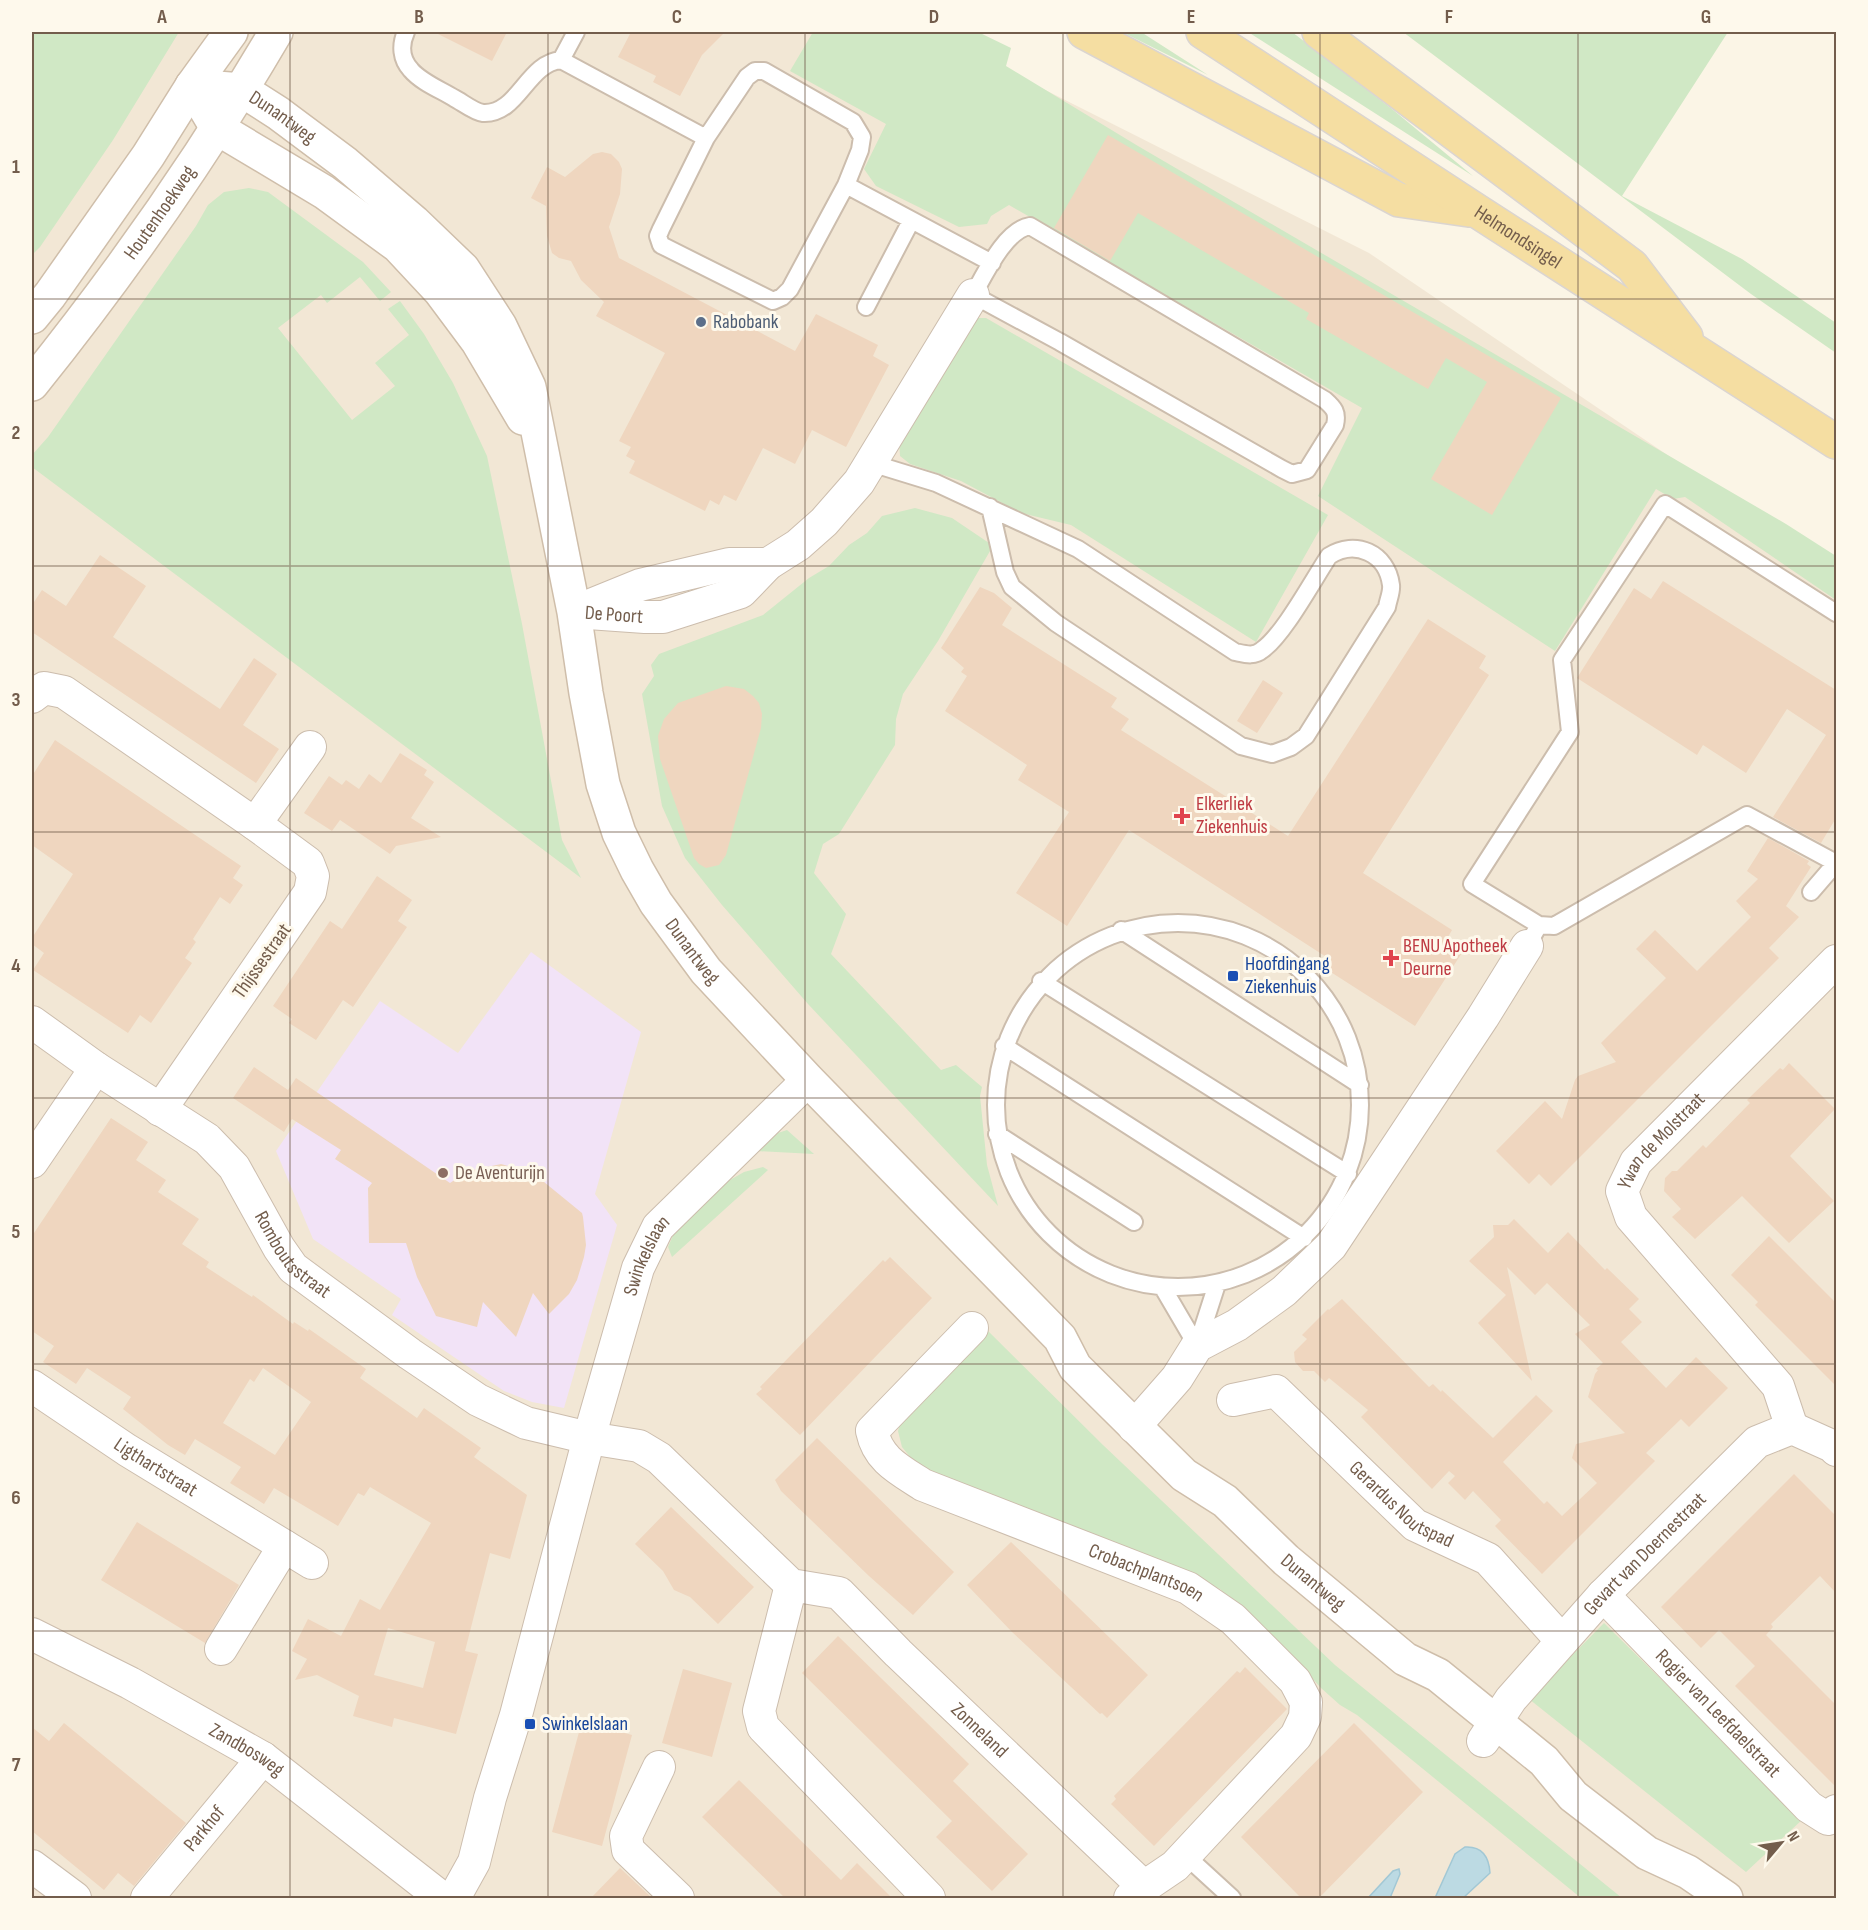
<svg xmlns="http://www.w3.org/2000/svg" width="1868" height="1930" viewBox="0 0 1868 1930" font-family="'Sofia Sans Condensed',sans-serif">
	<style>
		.residential { fill: #f2e7d5 }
		.education { fill: #f2e3f7 }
		.green { fill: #d0e8c5 }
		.water { fill: #bcdae3; stroke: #a2c8d5; stroke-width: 1.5 }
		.building { fill: #efd6bf; fill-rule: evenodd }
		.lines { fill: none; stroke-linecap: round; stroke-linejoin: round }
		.lane-casing { stroke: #ccbdad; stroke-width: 20 }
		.street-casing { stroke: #ccbdad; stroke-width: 34 }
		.secondary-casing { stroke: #cfbeaa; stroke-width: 36 }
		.primary-casing { stroke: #dbd5d0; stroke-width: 36 }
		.lane { stroke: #fff; stroke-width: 16 }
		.street { stroke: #fff; stroke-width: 32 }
		.secondary { stroke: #fff; stroke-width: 33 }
		.primary { stroke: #f5dea2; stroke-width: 33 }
		.grid { fill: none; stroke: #735d4c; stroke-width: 1.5; stroke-opacity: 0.55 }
		.service-dot { fill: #5c6f8a; stroke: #fef9ec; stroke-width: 2 }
		.health-dot { fill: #e0444e; stroke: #fef9ec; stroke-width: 2 }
		.transit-dot { fill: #1a4fb4; stroke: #fef9ec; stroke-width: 2 }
		.education-dot { fill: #8d6e63; stroke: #fef9ec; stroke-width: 2 }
		.labels { text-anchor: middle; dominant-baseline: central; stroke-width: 6; stroke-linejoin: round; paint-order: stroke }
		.street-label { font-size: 20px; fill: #735d4c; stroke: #fef9ec }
		.service-label { font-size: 20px; fill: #4e5e75; stroke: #fef9ec; text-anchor: start }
		.health-label { font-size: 20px; fill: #be3a42; stroke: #fef9ec; text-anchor: start }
		.transit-label { font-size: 20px; fill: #164399; stroke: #fef9ec; text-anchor: start }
		.education-label { font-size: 20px; fill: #785e54; stroke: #fef9ec; text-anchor: start }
		.neatline { fill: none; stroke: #735d4c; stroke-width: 2 }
		.grid-label { font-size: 20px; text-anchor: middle; font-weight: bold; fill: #735d4c }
	</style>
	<rect width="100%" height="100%" fill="#fbf5e6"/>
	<path class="residential" d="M32,32H930L1369,253L1836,569V1898H32Z"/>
	<path class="education" d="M531,952L641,1032L595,1194L617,1225L564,1408L532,1402L504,1391L392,1315L401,1299L313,1239L276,1151L380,1001L458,1053Z"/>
	<path class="green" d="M32,32H179L113,140L40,247L32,255Z
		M813,32H978L1011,48L1006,66L1138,146L1786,524L1836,556V600L1685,497L1673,499L1656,489L1555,651L1318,496L1362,408L1009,205L991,216L987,224L959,227L876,186L864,169L886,124L790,71Z
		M1122,32H1141L1208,75Z
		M1248,32H1292L1392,109L1473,176Z
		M1403,32H1728L1622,196L1742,259L1836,323V353L1751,294Z
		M249,188L268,192L363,262L391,292L380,301L360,277L327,303L321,295L278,328L352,420L395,386L375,363L409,335L388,309L400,301L424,334L453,383L487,456L522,624L562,840L581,878L32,467V455L48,437L196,226L208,205L224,192Z
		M976,318H986L1328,515L1256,642L1071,525L1021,513L961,481L910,464L900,456L899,441Z
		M915,508L952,518L989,543L990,551L938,641L903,694L896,719L895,745L839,834L823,844L814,873L846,914L831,954L941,1070L956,1065L982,1087L980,1096L987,1165L998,1206L808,1004L722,905L685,858L662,806L642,694L654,676L651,665L659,654L763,615L809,578L829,566L849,545L867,533L882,516Z
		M787,1130L814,1154L755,1151L778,1133Z
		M763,1167L768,1170L672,1257L668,1247L677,1226L723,1184L744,1172Z
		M984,1327L1103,1445L1335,1665L1622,1898H1581L1357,1715L1340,1705L1321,1688L1285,1648L1220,1589L920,1469L902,1447L898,1431L903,1413Z
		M1604,1623L1803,1819L1746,1872L1529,1699Z"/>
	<path class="water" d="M1465,1847C1482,1846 1489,1857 1490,1873L1463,1898H1435L1455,1854Z
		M1399,1869L1400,1874L1390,1898H1368L1393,1871Z"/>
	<path class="building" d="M434,32H507L492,61Z
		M631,32H725L702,55L680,96L653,82L656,76L618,57Z
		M1108,135L1561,398L1492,515L1431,479L1487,382L1446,358L1428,389L1306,319L1309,313L1138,213L1110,261L1054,228Z
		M602,152L611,154L619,162L622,169L620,194L609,227L619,258L795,351L816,314L878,345L873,356L889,365L846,447L812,430L795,464L763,448L736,501L724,495L719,505L710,500L705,511L629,473L635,461L626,456L631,447L619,441L665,353L596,316L604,302L581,280L571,261L559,258L552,253L547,236L546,206L531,198L547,167L565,177L593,154Z
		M100,555L146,586L113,637L220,709L254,658L277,674L243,725L279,749L256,783L32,632V605L42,590L66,606Z
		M1663,581L1836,690V818L1821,843L1773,817L1826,735L1787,709L1746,773L1703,745L1697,755L1577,678L1634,588L1651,599Z
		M980,587L994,593L1012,608L1002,625L1117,698L1111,707L1129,719L1121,730L1288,836L1428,619L1486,656L1479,668L1489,675L1363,873L1452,930L1448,937L1465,948L1415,1026L1326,969L1331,960L1129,830L1067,926L1016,893L1069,812L1018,780L1027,765L945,711L967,676L961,672L964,668L941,648Z
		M1263,680L1283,693L1257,733L1237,721Z
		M726,686L744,689L753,696L759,703L762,714L761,728L726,855L719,865L706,868L699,864L694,858L660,759L658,736L664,719L678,703Z
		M55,740L241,866L233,878L243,885L230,904L220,897L193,939L196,942L185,958L192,963L151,1023L140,1015L128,1033L33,970L44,953L32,944V938L73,874L32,845V776Z
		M400,753L427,770L424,775L434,782L411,818L441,837L396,846L390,854L340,820L332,831L304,813L329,776L342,785L346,780L359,789L369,774L381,783Z
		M1768,838L1809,861L1807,864L1811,867L1786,906L1799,917L1769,948L1779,958L1551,1186L1539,1174L1529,1184L1496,1151L1545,1101L1562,1119L1575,1080L1578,1076L1616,1062L1601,1043L1666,978L1636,949L1655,930L1697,971L1751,917L1736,901L1758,879L1747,871Z
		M377,876L412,900L398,921L407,927L353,1007L343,1000L316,1040L289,1023L292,1019L273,1006L330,921L342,929Z
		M1789,1063L1835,1109L1790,1156L1834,1201L1789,1243L1742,1196L1695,1239L1672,1217L1681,1209L1664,1191L1665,1178L1672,1171H1677L1703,1145L1706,1148L1750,1103L1747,1100L1780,1068L1783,1070Z
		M254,1067L288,1090L296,1078L450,1183L468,1171L501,1164L533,1173L582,1213L583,1217L586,1245L584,1257L577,1280L569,1294L549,1314L533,1293L516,1337L483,1302L477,1327L436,1316L417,1277L406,1243H369L368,1188L372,1183L335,1159L341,1150L292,1119L284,1132L233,1098Z
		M111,1118L148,1142L136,1160L166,1180L158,1192L199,1219L182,1244L209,1262L206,1267L252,1297L253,1295L293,1324L294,1322L308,1331L309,1329L366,1369L360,1378L417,1418L424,1408L481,1448L474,1457L527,1495L510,1559L490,1553L465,1651L478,1654L456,1734L394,1718L392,1727L353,1716L359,1696L317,1675L295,1680L307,1659L292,1651L308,1619L341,1636L360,1599L380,1610L431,1523L370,1487L364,1496L358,1493L338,1526L274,1488L264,1504L230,1483L241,1467L195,1439L185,1455L168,1445L123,1409L131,1397L87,1368L76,1384L43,1362L54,1346L32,1331V1236ZM263,1368L311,1402L275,1455L223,1423L250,1379L254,1382ZM388,1628L435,1642L423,1688L374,1675Z
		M1514,1219L1548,1253L1568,1232L1605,1270L1607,1268L1639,1299L1629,1309L1642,1322L1621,1342L1666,1388L1696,1357L1728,1388L1689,1427L1681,1419L1646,1453L1655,1461L1542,1574L1495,1526L1501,1520L1473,1491L1465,1500L1448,1483L1455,1476L1449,1471L1432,1489L1361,1417L1368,1410L1329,1378L1325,1382L1314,1371H1303L1295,1362L1294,1352L1307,1339L1302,1335L1328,1309L1329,1310L1342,1299L1429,1387L1433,1384L1441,1392L1442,1390L1493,1438L1536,1395L1553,1411L1503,1462L1544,1504L1547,1501L1562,1516L1597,1483L1572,1458L1576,1444L1625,1433L1588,1397L1595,1374L1598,1370L1596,1369L1603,1363L1575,1334L1590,1325L1547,1283L1535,1295L1507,1267L1532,1381L1478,1323L1506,1295L1469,1261L1494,1237L1493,1225H1508Z
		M1769,1236L1836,1303V1386L1755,1305L1758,1302L1731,1275Z
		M890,1257L932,1298L800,1435L756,1394L762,1389L760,1387L883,1260L885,1262Z
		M817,1438L954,1572L913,1615L869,1576L781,1491L775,1480Z
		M1794,1474L1836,1516V1593L1820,1576L1771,1624L1773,1627L1766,1635L1836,1705V1787L1735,1686L1755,1666L1719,1630L1701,1648L1661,1607Z
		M671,1507L754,1587L718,1624L690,1597L674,1590L663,1571L635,1544Z
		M137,1522L239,1585L205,1643L101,1580Z
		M1011,1542L1148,1675L1107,1718L1102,1713L1100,1714L1012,1632L967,1585Z
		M838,1636L969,1764L953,1781L1028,1854L992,1891L936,1837L952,1821L802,1673Z
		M1245,1667L1287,1709L1154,1846L1111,1804L1116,1799L1114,1796L1237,1671L1240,1673Z
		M683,1669L732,1683L712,1757L662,1743Z
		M582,1721L632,1735L602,1846L552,1832Z
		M64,1723L186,1823L134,1886L118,1873L104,1890L32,1831V1727L49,1741Z
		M1354,1723L1423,1792L1318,1899H1302L1241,1837Z
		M739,1780L841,1880L857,1863L893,1899H786L702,1817Z
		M620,1868L653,1899H590Z"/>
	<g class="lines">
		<g class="lane-casing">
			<path id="lane" d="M406,32C400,45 401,59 411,70C421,82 441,90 454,98C462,102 474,112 483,113C518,115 527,63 561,60L706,138
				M561,60L576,32
				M846,185L790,289L782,297L773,301L661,245L658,236L661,229L706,138L747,77L755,71H764L853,122L862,137L860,150L846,185L992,263
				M1030,226L1325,400C1334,408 1338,412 1335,425L1307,470L1292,474L1282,469L1060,342L973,295C985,274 1005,230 1030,226Z
				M866,307L911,221
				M871,463L936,483L1078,549L1235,652C1245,654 1254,657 1262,650C1283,636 1313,580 1329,556C1355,539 1387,553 1391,585C1392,592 1388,600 1387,607L1306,736L1291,747L1272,754L1241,746L1056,623L1012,587L1005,572L990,507
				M1811,892L1836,863
				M996 1105a182 182 0 1 1 364 0a182 182 0 1 1-364 0Z
				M1539,925L1554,926L1747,815L1836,863
				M1121,930L1360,1085
				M1527,946L1539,925L1472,884L1570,732L1562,660L1665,504L1836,613
				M1041,981L1348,1174
				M1004,1046L1304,1238
				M997,1134L1134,1222
				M1163,1288L1197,1346
				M1197,1346L1217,1284
				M1185,1855L1232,1898"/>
		</g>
		<g class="street-casing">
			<g id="street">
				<path d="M581,609L640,585L729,564H768"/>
				<path id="s1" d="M574,612L645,617H663L741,592L768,564L798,545L824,522L859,482L973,295"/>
				<path d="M32,697L44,688L64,692L255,824L308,863L313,876L310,892L160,1110"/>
				<path d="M255,824L310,747"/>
				<path id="s2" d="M32,1022L96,1068L207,1139L234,1167L279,1248L293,1268L410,1354L478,1400L526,1423L589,1438L639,1446L659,1458L791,1585L839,1593L898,1653L1144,1887L1130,1898"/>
				<path d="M32,1162L96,1068"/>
				<path id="s3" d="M972,1328L872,1431C878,1460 900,1470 923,1485L1188,1588L1233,1619L1295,1681L1306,1702L1305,1717L1296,1736L1175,1866L1144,1887"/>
				<path id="s4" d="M32,1386L127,1450L312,1563"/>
				<path id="s5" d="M1233,1400L1276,1391L1415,1525L1488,1559L1562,1641"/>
				<path d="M1134,1427L1177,1378L1197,1346L1237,1325L1284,1291L1331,1246L1483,1017L1527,946"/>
				<path id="s6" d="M1792,1428L1778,1386L1631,1217L1622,1191L1636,1162L1836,961"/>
				<path d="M791,1585L759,1711L763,1727L929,1898"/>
				<path id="s7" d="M1603,1595L1809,1807L1828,1819L1836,1811"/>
				<path id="s8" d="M32,1634L130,1683L263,1758L442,1898"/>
				<path d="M221,1649L284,1546"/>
				<path id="s9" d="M1483,1741L1511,1699L1603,1595L1757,1442L1792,1428L1832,1446L1836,1450"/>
				<path d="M659,1767L626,1836L628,1850L678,1898"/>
				<path d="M32,1866L75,1898"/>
				<path id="s10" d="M147,1898L263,1758"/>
				<path id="s11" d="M454,1898L474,1862L490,1798L516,1715L589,1438L638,1268L658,1227L808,1080"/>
			</g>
		</g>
		<g class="secondary-casing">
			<g id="secondary">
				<path id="s12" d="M192,86L242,90L278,113L345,163L414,222L463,269L500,326L529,387L574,612L586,693L603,784L619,833L637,870L656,903L706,971L808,1080L1060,1338L1075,1367L1184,1475L1225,1501L1286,1560L1405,1659L1438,1675L1544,1761L1573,1796L1647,1853L1688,1872L1726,1898"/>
				<path d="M192,86L217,128L324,192L398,246L440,291L478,342L523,418"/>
				<path d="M32,317L50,295L148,156L192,86L231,32"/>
				<path id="s13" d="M32,384C122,272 204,155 276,32"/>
			</g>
		</g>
		<g class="primary-casing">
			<g id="primary">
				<path d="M1084,32L1399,200L1469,210"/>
				<path id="s14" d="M1203,32L1477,211L1836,442"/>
				<path d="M1319,32L1632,266L1686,337"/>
			</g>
		</g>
		<use href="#lane" class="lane"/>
		<use href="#street" class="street"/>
		<use href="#secondary" class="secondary"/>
		<use href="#primary" class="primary"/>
	</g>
	<path class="grid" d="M290,32V1898M548,32V1898M805,32V1898M1063,32V1898M1320,32V1898M1578,32V1898M32,299H1836M32,566H1836M32,832H1836M32,1098H1836M32,1364H1836M32,1631H1836"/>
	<circle class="service-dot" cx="701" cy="322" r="6"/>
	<g class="health-dot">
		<path d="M1179 807h6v6h6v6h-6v6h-6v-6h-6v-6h6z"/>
		<path d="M1388 949h6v6h6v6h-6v6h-6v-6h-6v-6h6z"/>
	</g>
	<g class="transit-dot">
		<rect x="1227" y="970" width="12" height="12" rx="3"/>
		<rect x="524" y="1718" width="12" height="12" rx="3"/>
	</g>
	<circle class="education-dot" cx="443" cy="1173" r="6"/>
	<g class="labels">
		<g class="street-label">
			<text stroke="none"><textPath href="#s12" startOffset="99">Dunantweg</textPath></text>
			<text stroke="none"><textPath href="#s13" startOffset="214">Houtenhoekweg</textPath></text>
			<text stroke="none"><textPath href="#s14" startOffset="376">Helmondsingel</textPath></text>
			<text stroke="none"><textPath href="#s1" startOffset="40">De Poort</textPath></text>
			<text stroke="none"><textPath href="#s12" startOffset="1066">Dunantweg</textPath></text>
			<text transform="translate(262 961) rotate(-55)">Thijssestraat</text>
			<text stroke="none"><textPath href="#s6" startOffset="360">Ywan de Molstraat</textPath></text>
			<text stroke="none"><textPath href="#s2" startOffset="356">Romboutsstraat</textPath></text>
			<text stroke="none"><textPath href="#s11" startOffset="672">Swinkelslaan</textPath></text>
			<text stroke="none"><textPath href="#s4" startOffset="148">Ligthartstraat</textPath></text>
			<text stroke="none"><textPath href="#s5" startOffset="214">Gerardus Noutspad</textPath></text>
			<text stroke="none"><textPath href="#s9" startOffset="248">Gevart van Doernestraat</textPath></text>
			<text stroke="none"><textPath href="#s3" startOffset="460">Crobachplantsoen</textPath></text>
			<text stroke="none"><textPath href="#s12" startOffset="1954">Dunantweg</textPath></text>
			<text stroke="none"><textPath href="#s7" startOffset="165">Rogier van Leefdaelstraat</textPath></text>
			<text stroke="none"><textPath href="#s2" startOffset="1214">Zonneland</textPath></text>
			<text stroke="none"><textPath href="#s8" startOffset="244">Zandbosweg</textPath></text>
			<text stroke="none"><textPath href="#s10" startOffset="90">Parkhof</textPath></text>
		</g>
		<g class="service-label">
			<text x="713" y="322">Rabobank</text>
		</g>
		<g class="health-label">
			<text x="1196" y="804">Elkerliek<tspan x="1196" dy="23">Ziekenhuis</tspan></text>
			<text x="1403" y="946">BENU Apotheek<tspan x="1403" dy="23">Deurne</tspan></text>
		</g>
		<g class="transit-label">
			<text x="1245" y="964">Hoofdingang<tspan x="1245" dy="23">Ziekenhuis</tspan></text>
			<text x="542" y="1724">Swinkelslaan</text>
		</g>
		<g class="education-label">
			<text x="455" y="1173">De Aventurijn</text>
		</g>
	</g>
	<rect width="1868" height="1930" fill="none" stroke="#fef9ec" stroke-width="66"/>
	<g transform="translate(1781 1843) rotate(61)" stroke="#fef9ec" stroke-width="4.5" paint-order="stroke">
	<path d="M0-4.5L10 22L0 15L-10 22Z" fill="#735d4c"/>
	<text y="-9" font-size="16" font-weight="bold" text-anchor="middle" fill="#735d4c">N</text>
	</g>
	<rect x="33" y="33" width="1802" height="1864" class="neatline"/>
	<g class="grid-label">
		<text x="162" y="23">A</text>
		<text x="419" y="23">B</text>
		<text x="677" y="23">C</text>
		<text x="934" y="23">D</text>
		<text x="1191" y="23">E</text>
		<text x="1449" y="23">F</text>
		<text x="1706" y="23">G</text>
		<text x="16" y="173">1</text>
		<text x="16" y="439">2</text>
		<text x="16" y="706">3</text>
		<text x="16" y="972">4</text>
		<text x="16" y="1238">5</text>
		<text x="16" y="1504">6</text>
		<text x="16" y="1771">7</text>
	</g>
</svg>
